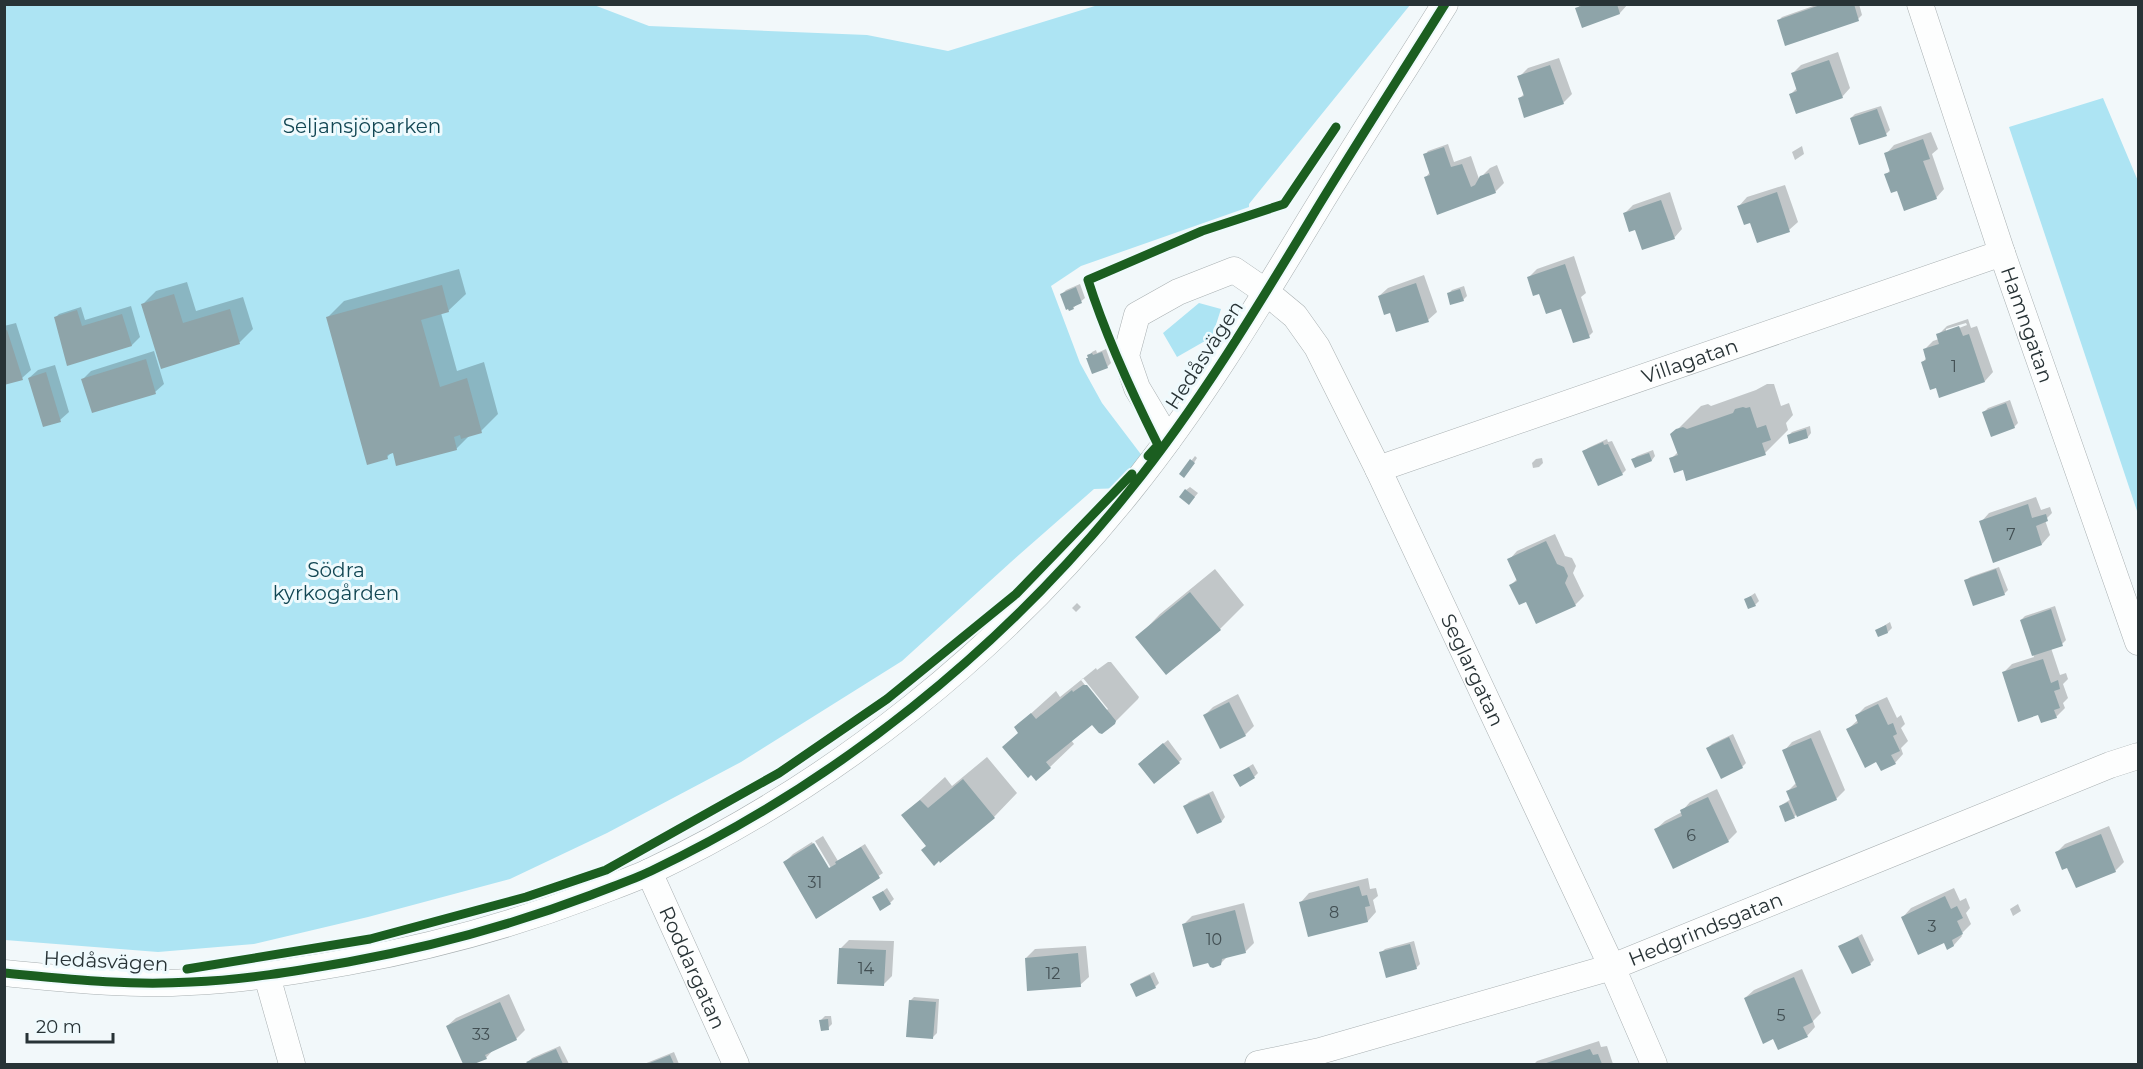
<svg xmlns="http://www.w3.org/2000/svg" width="2143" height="1069" viewBox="0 0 2143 1069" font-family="Montserrat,sans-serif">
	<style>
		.green { fill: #ade4f3 }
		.shadow { fill: #0003; fill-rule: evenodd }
		.building { fill: #8ea4a9 }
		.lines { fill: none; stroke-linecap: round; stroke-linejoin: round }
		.street-casing { stroke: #a9b0b2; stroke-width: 27 }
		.street { stroke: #fdfefe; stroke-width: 26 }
		.cycleway-casing { stroke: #effafd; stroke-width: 13 }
		.cycleway { stroke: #1b5e20; stroke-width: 9 }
		.labels { text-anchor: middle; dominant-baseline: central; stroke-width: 6; stroke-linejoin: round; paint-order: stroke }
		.number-label { font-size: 16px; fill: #424f53 }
		.park-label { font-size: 20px; fill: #134754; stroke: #effafd }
		.street-label { font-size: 20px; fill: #283336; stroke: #effafd }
	</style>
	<rect width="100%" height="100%" fill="#f2f8fa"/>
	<path class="green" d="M4,5H594L649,26L867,35L948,51L1098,5H1410L1249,204V207L1081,266L1051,286L1080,363L1102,403L1146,461L1124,488L1094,489L1011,562L902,661L741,762L607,833L510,879L368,917L254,944L158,952L5,940Z
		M2103,98L2138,181V514L2009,127Z
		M1199,303L1221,309L1212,337L1177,357L1163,333Z"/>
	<path class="shadow" d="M1581,4H1628L1620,13L1583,26L1577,9Z
		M1819,4H1859L1862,15L1858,19L1778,21L1782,17Z
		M1838,52L1850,88L1842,97L1791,94L1797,88L1793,73L1801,65Z
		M1559,58L1572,94L1563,103L1519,99L1524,94L1519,77L1528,68Z
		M1881,106L1890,130L1886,134L1851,118L1855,114Z
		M1931,132L1938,149L1932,154L1944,189L1936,198L1886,175L1891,169L1886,154L1894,145Z
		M1448,144L1454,162L1471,156L1479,179L1490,168L1497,165L1504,183L1495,192L1478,198L1426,177L1430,172L1425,155L1428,151Z
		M1802,146L1804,154L1795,160L1792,152Z
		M1785,185L1798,222L1789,230L1739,206L1747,197Z
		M1670,192L1682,229L1674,238L1636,228L1624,214L1633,205Z
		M1574,256L1586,293L1581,297L1593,332L1589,336L1562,307L1529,277L1537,269Z
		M459,269L466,294L448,311L441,313L457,371L484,362L498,414L481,431L471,434L456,449L394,450L387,457L327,318L344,301Z
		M1424,275L1437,312L1428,320L1379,296L1388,288Z
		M187,282L196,311L243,297L253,329L240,342L162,367L143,304L156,291Z
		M1080,284L1085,298L1073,308L1062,294L1066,290Z
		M1464,286L1467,296L1463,300L1448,294L1452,290Z
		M131,306L140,337L132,345L68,364L55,318L59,314L81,307L85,320Z
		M1968,319L1971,328L1977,326L1993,372L1985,381L1923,362L1927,357L1924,350L1933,341L1939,339L1938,335L1947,326ZM1966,323L1967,325L1946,333V329Z
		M16,323L31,370L22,378L4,384V326Z
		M1106,349L1111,363L1107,367L1089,357L1092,352L1096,350L1097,353Z
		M154,351L164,384L155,392L83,379L91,371Z
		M55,365L69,412L60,420L29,378L38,370Z
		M1767,384H1774L1781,406L1789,403L1793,415L1786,423L1788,430L1765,453L1684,468L1671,459L1678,452L1672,435L1701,406L1708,404L1711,406L1756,390Z
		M2010,400L2018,423L2014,427L1984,412L1988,408Z
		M1810,426L1811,433L1808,437L1788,436L1792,432Z
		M1607,439L1608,442L1612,441L1626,470L1622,474L1584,452L1588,448Z
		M1653,450L1655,456L1652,460L1633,459L1637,456Z
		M1195,456L1197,458L1188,472L1181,474Z
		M1542,458L1543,463L1539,467L1533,468L1532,463L1536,459Z
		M1190,487L1198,493L1193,499L1186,490Z
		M2036,497L2041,510L2050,507L2052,513L2045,520L2050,535L2042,544L1981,522L1989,513Z
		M1555,534L1565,556L1572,558L1576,566L1573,573L1584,596L1575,605L1527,600L1511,585L1517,579L1509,560L1517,551Z
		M1999,567L2008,590L2004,594L1966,581L1970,577Z
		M1215,569L1244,605L1220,629L1166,673L1137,638L1160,614Z
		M1755,593L1759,601L1755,605L1746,599Z
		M1077,603L1081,607L1076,612L1072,608Z
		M2055,606L2066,640L2062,644L2051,648L2060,675L2066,673L2068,679L2063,684L2068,698L2063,703L2065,708L2056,717L2039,713L2003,673L2012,664L2034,657L2021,620L2025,616Z
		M1890,622L1892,628L1888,632L1877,630Z
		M1108,662H1111L1139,697L1138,699L1114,723H1092L1071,740L1074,744L1050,767L1016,727L1056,691L1060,697L1096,668L1097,670ZM1083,678L1108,709L1106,711L1081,680Z
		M1238,694L1254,726L1245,735L1205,715L1213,707Z
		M1887,697L1897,718L1901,715L1905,724L1901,728L1908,741L1901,748L1903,754L1895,763L1877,760L1848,729L1858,720L1856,716L1865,707Z
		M1820,730L1845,790L1836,799L1797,814L1794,817L1780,806L1791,799L1788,791L1797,782L1784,751L1792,742Z
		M1733,734L1746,763L1742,767L1708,748L1712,744Z
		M1168,740L1182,759L1179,762L1143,760Z
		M987,757L1017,793L994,817L939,859L903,815L945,777L952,786Z
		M1253,764L1258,773L1254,777L1235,775Z
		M1717,789L1737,832L1728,841L1673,867L1656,829L1665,821L1682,812V811L1690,802Z
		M1213,791L1225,817L1222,821L1185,806L1189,802Z
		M2109,826L2124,862L2115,871L2068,866L2056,853L2065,844Z
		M823,836L838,861L865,844L883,873L854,892L847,899L817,917L785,862L793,854L812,842L829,871L831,868L815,841Z
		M1368,878L1370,889L1376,888L1378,896L1373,900L1376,912L1368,921L1301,902L1309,893Z
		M887,888L894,899L890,903L874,898Z
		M1954,888L1960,901L1966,898L1970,908L1966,913L1971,924L1961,934L1962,936L1954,945L1947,948L1944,941L1903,917L1911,908Z
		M1244,903L1254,943L1245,952L1228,956L1221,963L1183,925L1192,916Z
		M2018,904L2021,911L2013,916L2010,909Z
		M1862,934L1874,960L1870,964L1840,946Z
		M849,940L894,941L892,976L884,984L840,949Z
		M1414,941L1420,964L1416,968L1381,953L1385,949Z
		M1086,946L1089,977L1080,985L1026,958L1035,949Z
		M1802,969L1821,1013L1813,1021L1815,1027L1807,1036L1774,1037L1745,998L1754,990Z
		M1154,972L1159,983L1155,987L1131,985L1135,981Z
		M509,994L525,1030L516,1039L494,1049L486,1058L470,1064H465L447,1026L456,1018Z
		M914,997L939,999L937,1033L933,1037L910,1001Z
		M825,1016H831L832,1024L828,1028L821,1020Z
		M1599,1041L1601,1047L1607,1046L1613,1064H1534L1537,1061Z
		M560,1046L569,1064H529L528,1062L532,1058Z
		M674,1052L679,1064H644Z"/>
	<path class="building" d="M1580,4H1617L1620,14L1582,28L1575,8L1581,6Z
		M1823,4H1854L1859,21L1785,46L1777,20Z
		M1829,60L1843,98L1796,114L1789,94L1797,91L1791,73Z
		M1550,65L1564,104L1524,118L1518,98L1524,96L1517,76Z
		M1877,109L1887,136L1859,145L1850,118Z
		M1923,139L1930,159L1923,161L1937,199L1904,211L1897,191L1891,193L1884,174L1890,172L1884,153Z
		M1444,147L1451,167L1462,164L1471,187L1475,185L1480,176L1489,173L1496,193L1437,215L1424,177L1430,175L1423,154Z
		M1777,192L1790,232L1757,243L1750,223L1744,225L1737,206Z
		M1661,200L1675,239L1642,250L1635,230L1629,232L1623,213Z
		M1565,264L1590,338L1573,343L1561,309L1546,314L1539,294L1533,296L1527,277Z
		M1416,283L1429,322L1396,332L1390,313L1384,315L1378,296Z
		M442,285L449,312L421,320L440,387L467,378L482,433L461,439L460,435L454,437L457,450L396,466L393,453L387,455L388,459L367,465L326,317Z
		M1076,287L1082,303L1073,307L1074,309L1069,311L1068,309L1066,310L1060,294Z
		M1460,289L1464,301L1450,305L1447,293Z
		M174,294L183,323L230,309L240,344L161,369L141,304Z
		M77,310L82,326L122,314L132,346L67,366L54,317Z
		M1959,326L1963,336L1969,334L1985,382L1939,398L1936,388L1930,390L1921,362L1926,360L1923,349L1939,344L1936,334Z
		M7,330L23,380L4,385V331Z
		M1102,352L1108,368L1092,374L1086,358H1088L1087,355L1092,353L1093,355Z
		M146,359L156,394L92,413L81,379Z
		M46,372L61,422L43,427L28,378Z
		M2006,403L2015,428L1991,437L1982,412Z
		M1743,407L1746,408L1750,407L1757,428L1766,425L1771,440L1762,443L1766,455L1686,481L1683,470L1674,473L1669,458L1678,455L1670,434L1676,429L1683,427L1687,429L1733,413L1735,409Z
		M1806,429L1808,438L1789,444L1787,435Z
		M1603,442L1604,445L1608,444L1623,475L1598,486L1582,451Z
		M1649,453L1652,461L1635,468L1631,459Z
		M1190,459L1195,463L1184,478L1179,474Z
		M1185,489L1195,497L1189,505L1179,497Z
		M2028,504L2032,518L2046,514L2048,521L2036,526L2042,545L1993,563L1979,521Z
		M1546,541L1557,564L1564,567L1568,576L1565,583L1576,606L1536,624L1526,602L1519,605L1509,585L1517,581L1507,559Z
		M1996,569L2005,595L1973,606L1964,580Z
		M1190,592L1221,630L1166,675L1135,637Z
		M1751,596L1756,606L1748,609L1744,599Z
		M2051,609L2063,646L2032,656L2020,620Z
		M1886,625L1888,633L1878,637L1875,630Z
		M2043,659L2051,683L2058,680L2060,689L2054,691L2060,708L2054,710L2057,718L2041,723L2038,715L2018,722L2002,672Z
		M1083,685H1087L1116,721L1115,724L1102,734L1099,733L1092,725L1046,762L1051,768L1036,781L1031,775L1028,778L1002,747L1018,733L1014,727L1031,713L1036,719L1072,690L1073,692Z
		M1229,702L1246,736L1220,749L1203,715Z
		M1878,704L1888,725L1893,723L1897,734L1893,736L1900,751L1891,755L1896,764L1881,771L1876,762L1865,768L1846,729L1858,723L1855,715Z
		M1729,737L1743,768L1721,779L1706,748Z
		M1811,738L1837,800L1797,817L1786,791L1797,787L1782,750Z
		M1163,743L1180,763L1154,784L1138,764Z
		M1249,767L1255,778L1240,787L1233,775Z
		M963,779L995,818L940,863L939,861L934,866L921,850L926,846L901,815L920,800L928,808Z
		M1209,794L1222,822L1197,834L1183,806Z
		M1708,797L1729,842L1673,869L1654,829L1682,816L1680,810Z
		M1788,802L1795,818L1785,822L1779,806Z
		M2101,834L2116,872L2076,888L2067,868L2062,870L2055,852Z
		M814,843L829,868L836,864L835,862L861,847L880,878L816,919L783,862Z
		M1359,886L1362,896L1367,895L1370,906L1365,907L1368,922L1308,937L1299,902Z
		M883,891L891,904L880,911L872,897Z
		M1945,896L1951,909L1957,906L1963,918L1957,921L1963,934L1952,940L1954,946L1947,950L1944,943L1918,955L1901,917Z
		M1235,910L1246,953L1222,959L1221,965L1213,968L1210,967L1208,963L1193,967L1182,924Z
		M1858,937L1871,965L1852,974L1838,946Z
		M1410,944L1417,969L1386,978L1379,952Z
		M839,948L886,950L884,986L837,984Z
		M1078,953L1081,987L1027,991L1025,958Z
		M1150,975L1156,988L1136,997L1130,984Z
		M1794,977L1813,1022L1803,1027L1808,1037L1778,1050L1773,1039L1763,1044L1744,998Z
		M909,1000L936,1002L933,1039L906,1037Z
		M500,1002L517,1040L485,1055L487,1059L474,1064H463L446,1026Z
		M828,1019L829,1030L821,1031L819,1020Z
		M556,1049L563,1064H528L526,1062Z
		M1590,1049L1593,1055L1598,1054L1602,1064H1543Z
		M670,1055L674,1064H647Z"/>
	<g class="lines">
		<g class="street-casing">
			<g id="street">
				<path id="s1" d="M1920,4L2002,253L2138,642"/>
				<path id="s2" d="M1168,440L1137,388L1126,356L1137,315L1178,292L1234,270L1266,292L1295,316L1317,347L1378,469L1612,967L1654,1064"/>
				<path id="s3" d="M1378,469L2002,253"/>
				<path id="s4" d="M649,872L736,1064"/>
				<path d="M4,973C67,979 128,986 191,982C244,980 296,971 348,962C431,947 512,925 591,895C611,887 632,880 651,871C836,783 1002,650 1130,490C1200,403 1258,306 1316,210C1358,141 1402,73 1445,4"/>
				<path d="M267,976L292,1064"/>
				<path id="s5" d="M1258,1064L1320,1051L1612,967L2110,765L2138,756"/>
			</g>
		</g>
		<use href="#street" class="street"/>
		<g class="cycleway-casing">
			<path id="cycleway" d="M1148,456L1158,445C1131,391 1106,337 1088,280L1202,231L1284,204L1336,127
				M187,969L370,939L526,897L606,870L779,773L887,699L1016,594L1132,474
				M4,973C67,979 128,986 191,982C244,980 296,971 348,962C431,947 512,925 591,895C611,887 632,880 651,871C836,783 1002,650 1130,490C1200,403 1258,306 1316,210C1358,141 1402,73 1445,4"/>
		</g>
		<use href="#cycleway" class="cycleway"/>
	</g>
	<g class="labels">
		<g class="number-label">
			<text x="1954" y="366">1</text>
			<text x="2011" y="534">7</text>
			<text x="1691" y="835">6</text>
			<text x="815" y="882">31</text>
			<text x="1334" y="912">8</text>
			<text x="1932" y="926">3</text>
			<text x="1214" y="939">10</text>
			<text x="866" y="968">14</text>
			<text x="1053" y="973">12</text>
			<text x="1781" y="1015">5</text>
			<text x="481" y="1034">33</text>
		</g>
		<g class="park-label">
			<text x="362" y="126">Seljansjöparken</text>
			<text x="336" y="570">Södra<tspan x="336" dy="23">kyrkogården</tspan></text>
		</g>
		<g class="street-label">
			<text stroke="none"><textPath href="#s1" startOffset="338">Hamngatan</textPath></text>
			<text transform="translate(1204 355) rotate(-57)">Hedåsvägen</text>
			<text stroke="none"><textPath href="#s3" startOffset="330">Villagatan</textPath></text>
			<text stroke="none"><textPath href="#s2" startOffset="717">Seglargatan</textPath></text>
			<text stroke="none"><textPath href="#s5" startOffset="468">Hedgrindsgatan</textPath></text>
			<text transform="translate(106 961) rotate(3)">Hedåsvägen</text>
			<text stroke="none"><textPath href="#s4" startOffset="105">Roddargatan</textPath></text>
		</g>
	</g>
	<rect width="2143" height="1069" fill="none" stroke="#283336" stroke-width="12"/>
	<path d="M27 1033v9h86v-9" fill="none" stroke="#283336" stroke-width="3"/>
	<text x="36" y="1033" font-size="18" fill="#283336" stroke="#effafd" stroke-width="4.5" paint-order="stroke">20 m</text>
</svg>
